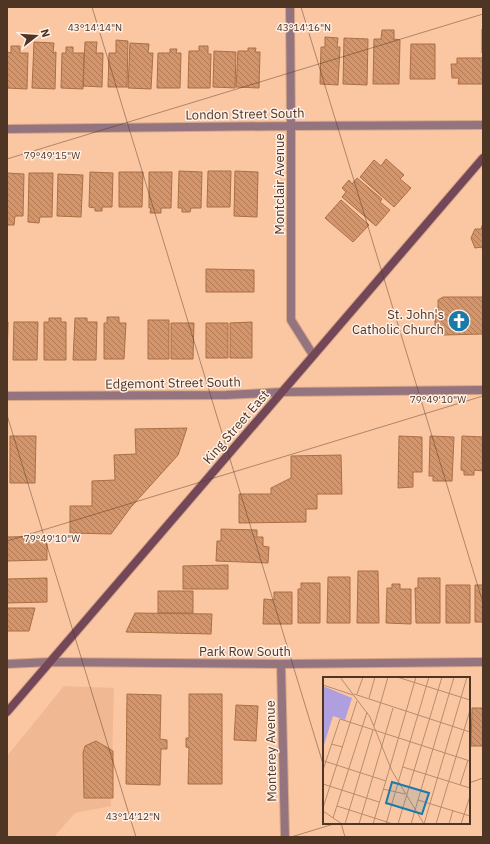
<svg xmlns="http://www.w3.org/2000/svg" width="490" height="844" viewBox="0 0 490 844" font-family="'IBM Plex Sans',sans-serif">
	<style>
		.built { fill: #f1b993 }
		.building { fill: url(#building-back-hatch); stroke: #aa6f44 }
		.lines { fill: none; stroke-linecap: round; stroke-linejoin: round }
		.minor-casing { stroke: #d5a787; stroke-width: 10 }
		.secondary-casing { stroke: #d5a787; stroke-width: 10 }
		.minor { stroke: #94747f; stroke-width: 8 }
		.secondary { stroke: #734758; stroke-width: 8 }
		.ticks { fill: none; stroke: #4f3523; stroke-width: 1; stroke-opacity: 0.45 }
		.labels { text-anchor: middle; dominant-baseline: central; stroke-width: 3; stroke-linejoin: round; paint-order: stroke }
		.street-label { font-size: 13px; fill: #4f3523; stroke: #fff1e8 }
		.poi-label { font-size: 13px; fill: #4f3523; stroke: #fff1e8; text-anchor: end }
		.inset-road { fill: none; stroke: #b68d70; stroke-width: 1 }
		.view { fill: #1b7aa7; fill-opacity: 0.15; stroke: #1b7aa7; stroke-width: 2 }
		.inset-edge { fill: none; stroke: #4f3523; stroke-width: 2 }
		.ticks-label { font-size: 10px; text-anchor: middle; fill: #4f3523; stroke: #fff1e8; stroke-width: 3; stroke-linejoin: round; paint-order: stroke }
	</style>
	<defs>
		<pattern id="building-back-hatch" width="6" height="6" patternUnits="userSpaceOnUse"><rect width="6" height="6" fill="#d4956a"/><path d="M-1 5l2 2M0 0l6 6M5-1l2 2" fill="none" stroke="#ae7a57"/></pattern>
	</defs>
	<rect width="100%" height="100%" fill="#fbc7a3"/>
	<path class="built" d="M64,686L114,688L111,806L75,813L54,837H7V756Z"/>
	<path class="building" d="M482,29H483V53H482Z
		M382,30H394V39L400,40L399,84H373L374,39H381Z
		M325,37L338,38L337,47H340L338,85L320,84L321,47H325Z
		M344,38L368,39L367,85L343,84Z
		M116,40L128,41L127,87H108L109,53H116Z
		M34,42L54,43L53,53L56,52L55,89L32,88Z
		M85,42H97L96,53H103L102,87L83,86Z
		M130,43L149,44L148,53H153L151,89L128,88Z
		M411,44H435V79H410Z
		M11,46H20V53H28L27,89L7,88V52L11,53Z
		M199,46H208V54H211L210,88H188L189,51H199Z
		M66,47H73V53H84L83,89L61,88L62,53H66Z
		M248,48H256L255,52H260L259,88L236,87L238,51H248Z
		M170,49H177L176,53H181L180,88H157L158,53H170Z
		M214,51L236,52L235,88L213,87Z
		M457,58H483V84H458L459,78H452L451,64H457Z
		M386,159L404,175L400,179L411,188L394,207L360,177L374,160L381,166Z
		M179,171L202,172L201,208H191L190,212H182V208H178Z
		M208,171H231L230,207H207Z
		M235,171L258,172L257,217L234,216Z
		M90,172L113,173L112,207H102V211H95V208L89,207Z
		M119,172H143L142,207H119Z
		M149,172H172L171,208H161V213H150L151,208H149Z
		M7,173L24,174L23,216H15L14,225H7Z
		M29,173H53L52,217H40L39,223L28,222Z
		M58,174L83,175L81,217L57,216Z
		M357,178L382,199L380,202L390,210L376,226L342,197L346,192L342,188L349,180L352,184Z
		M341,200L369,225L353,242L325,218Z
		M483,223V253L482,247L475,248L471,238L475,229H481Z
		M206,269L254,270V292H206Z
		M443,297H483V334L443,335V332H435V310H438V300Z
		M107,317H119V323H126L124,359H104V323H107Z
		M49,318H61V322H66V360H44V322H49Z
		M75,318H87V322H97L96,360H73Z
		M148,320H169V359H148Z
		M7,322H8L7,360Z
		M14,322H38L37,360H13Z
		M252,322V358H230V323Z
		M171,323H194L193,359H171Z
		M206,323H228V358H206Z
		M187,428L178,455L131,507L111,534L70,533V506H92V481L115,480L114,455L136,454L135,429Z
		M10,436H36L35,483H10Z
		M399,436L422,437V472H413V487L398,488Z
		M430,436L454,437L452,481H433V476H429Z
		M462,436L483,437V471L474,470V475H464V471L461,470Z
		M341,455L342,494H317V509H306V522L239,523V494H271V488L291,478V456Z
		M221,529L257,530V537H263V546L269,547L268,563L216,561L217,541H221Z
		M47,536V560L7,561V537Z
		M228,565V589H183V566Z
		M358,571H378L379,623H357Z
		M328,577H350V623H327Z
		M47,578V602L7,603V579Z
		M418,578H440V623H416L415,588H418Z
		M301,583H320V623H298V589H301Z
		M392,584H400V589H411V624L386,623L387,588H392Z
		M446,585H470V623H446Z
		M475,585H483V622H475Z
		M158,591H193V613H158Z
		M274,592H292V624H263L264,599L274,600Z
		M7,608H35L29,631H7Z
		M135,613L212,614L211,634L126,632Z
		M127,694L161,695L160,739L167,740V749H161L160,785L126,784Z
		M189,694H222V784H188L189,748L186,747V738H189Z
		M236,705L258,706L256,741L234,740Z
		M472,708H483V746H471Z
		M96,741L113,751V798H84L83,753L85,746Z"/>
	<g class="lines">
		<g class="minor-casing">
			<path id="minor" d="M290,7L291,126V320L313,355
				M7,129L291,126L483,125
				M7,396L226,395L282,392L483,390
				M7,664L50,662L281,664L483,662
				M281,664L285,837"/>
		</g>
		<g class="secondary-casing">
			<path id="secondary" d="M7,712L483,158"/>
		</g>
		<use href="#minor" class="minor"/>
		<use href="#secondary" class="secondary"/>
	</g>
	<path class="ticks" d="M92,7L324,767M301,7L483,603M7,159L483,14M7,415L136,837M7,541L483,396M469,783L483,778M341,823L345,837M291,837L337,823"/>
	<defs>
		<g id="church-disc" transform="scale(1.15)"><circle r="9.5" fill="#1b7aa7" stroke="#fff1e8"/><path d="M-1.2-6h2.4v3.5h3.3v2.4h-3.3V6h-2.4V-.1h-3.3v-2.4h3.3Z" fill="#fff"/></g>
	</defs>
	<g fill-rule="evenodd">
		<use href="#church-disc" x="459" y="321"/>
	</g>
	<g class="labels">
		<g class="street-label">
			<text transform="translate(245 114) rotate(-1)">London Street South</text>
			<text transform="translate(279 184) rotate(-90)">Montclair Avenue</text>
			<text transform="translate(173 383) rotate(-1)">Edgemont Street South</text>
			<text transform="translate(236 427) rotate(-49)">King Street East</text>
			<text x="245" y="651">Park Row South</text>
			<text transform="translate(271 751) rotate(-91)">Monterey Avenue</text>
		</g>
		<g class="poi-label">
			<text x="444" y="314">St. John's<tspan x="444" dy="15">Catholic Church</tspan></text>
		</g>
	</g>
	<g transform="translate(323 677)">
		<rect width="147" height="147" fill="#fbc7a3"/>
		<path d="M0,9L29,21L22,43L10,39L0,71Z" fill="#af9fdf"/>
		<path class="inset-road" d="M17,0L47,40L69,94L101,147M74,0L147,23M0,8L30,18M31,17L147,55M34,17L40,0M46,21L52,0M51,49L65,0M8,67L20,70M1,84L63,104M67,90L93,0M80,90L147,111M0,93L17,42L147,84M0,107L56,125M137,108L145,83M60,112L82,117M95,123L147,139M14,129L70,147M0,131L34,24M0,134L19,147M10,141L44,35M22,147L50,53M36,147L70,31M50,147L67,90M63,147L106,0M75,147L119,0M88,147L131,0M101,147L144,0M113,147L147,33M126,147L130,133M138,147L147,119"/>
		<path class="view" d="M69,105L106,116L99,137L63,126Z"/>
		<rect width="147" height="147" class="inset-edge"/>
	</g>
	<g class="ticks-label">
		<text x="95" y="31">43°14'14"N</text>
		<text x="304" y="31">43°14'16"N</text>
		<text x="52" y="159">79°49'15"W</text>
		<text x="438" y="403">79°49'10"W</text>
		<text x="52" y="542">79°49'10"W</text>
		<text x="133" y="820">43°14'12"N</text>
	</g>
	<rect width="490" height="844" fill="none" stroke="#4f3523" stroke-width="16"/>
	<g transform="translate(36 36) rotate(73)" stroke="#fff1e8" stroke-width="3" paint-order="stroke">
	<path d="M0-3L7 15L0 10L-7 15Z" fill="#4f3523"/>
	<text y="-6" font-size="11" font-weight="bold" text-anchor="middle" fill="#4f3523">N</text>
	</g>
</svg>
